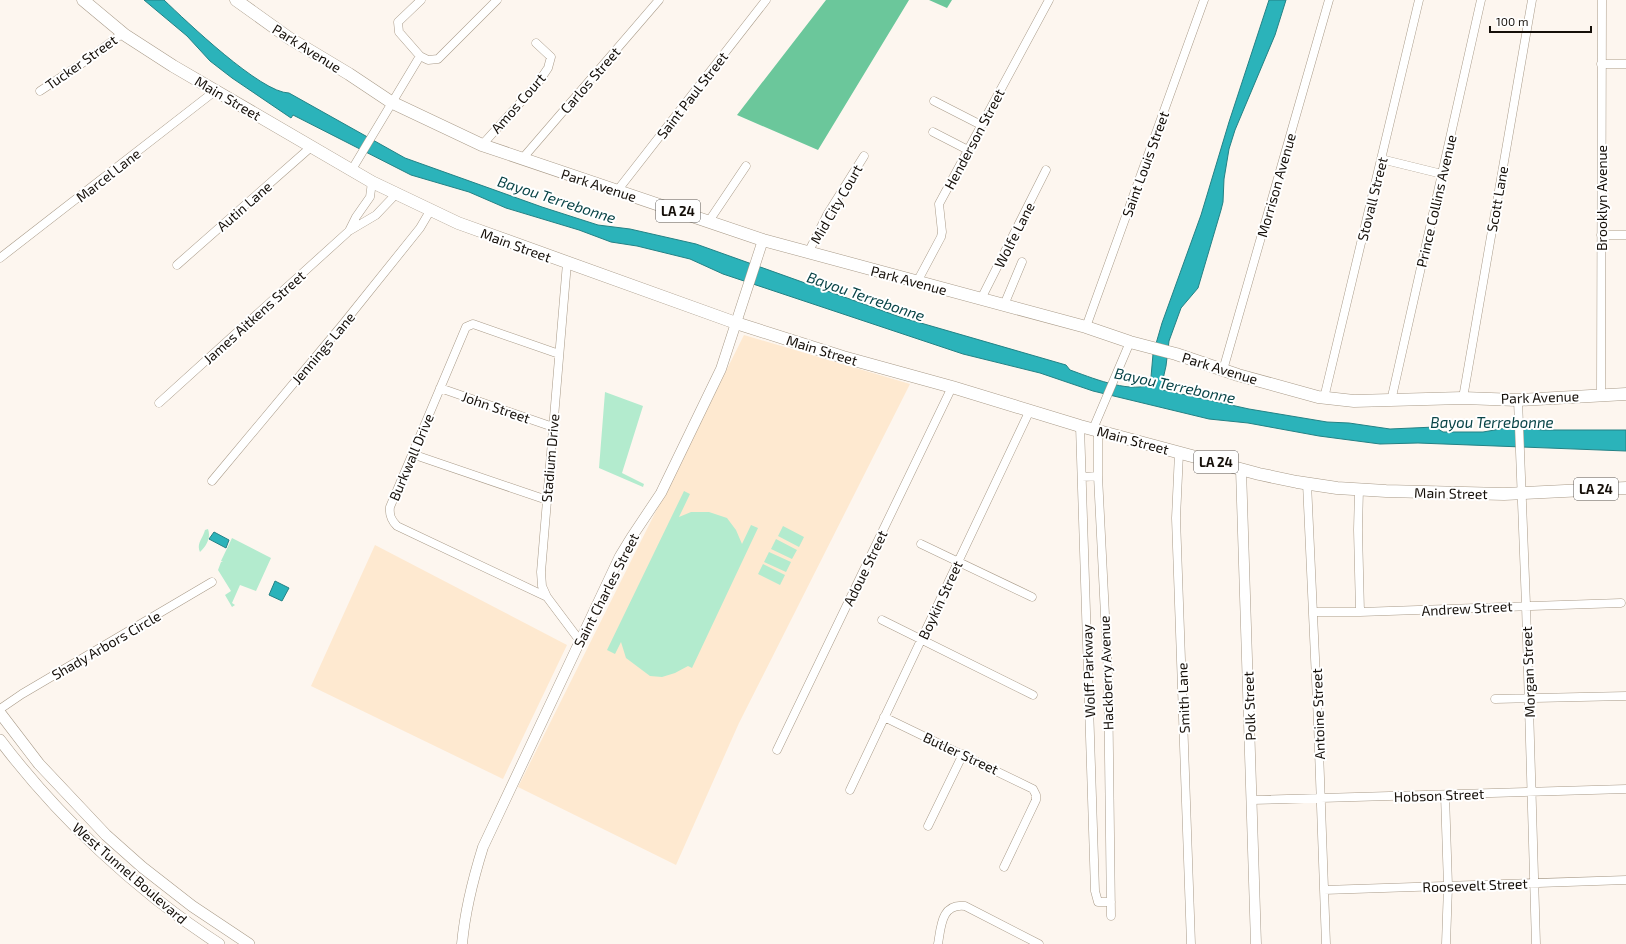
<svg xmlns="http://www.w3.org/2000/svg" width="1626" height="944" viewBox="0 0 1626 944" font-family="'Exo 2',sans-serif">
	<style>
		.built { fill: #fee9d0 }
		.green { fill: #b3ebce }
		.forest { fill: #6bc79b }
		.water { fill: #2bb3ba; stroke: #248285 }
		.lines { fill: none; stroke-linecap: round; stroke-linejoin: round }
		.minor-casing { stroke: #a99b89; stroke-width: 9 }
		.tertiary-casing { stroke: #a99b89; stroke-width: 11 }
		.secondary-casing { stroke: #a99b89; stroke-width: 12 }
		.primary-casing { stroke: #a99b89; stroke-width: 13 }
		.minor { stroke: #fff; stroke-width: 8 }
		.tertiary { stroke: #fff; stroke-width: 10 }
		.secondary { stroke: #fff; stroke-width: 11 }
		.primary { stroke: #fff; stroke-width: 12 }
		.labels { text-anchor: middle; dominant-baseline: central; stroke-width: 4; stroke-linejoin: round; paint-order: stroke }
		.shield { fill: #fff; stroke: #5b5753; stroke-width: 1 }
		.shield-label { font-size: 13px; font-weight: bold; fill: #150f09 }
		.street-label { font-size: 14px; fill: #150f09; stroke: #fff }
		.water-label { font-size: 15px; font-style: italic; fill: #094447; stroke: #fff }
	</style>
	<rect width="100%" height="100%" fill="#fdf6ef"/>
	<path class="built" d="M744,335L910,384L739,723L676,865L518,787Z
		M375,545L567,645L503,779L311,686Z"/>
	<path class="green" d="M605,392L643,406L622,473L644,484L643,487L599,468Z
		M684,491L690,494L679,517L691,512H709L727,518L736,530L742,544L751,525L758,528L692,668L688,666L675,673L662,677L650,676L626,658L621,642L615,654L607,650Z
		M783,526L804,537L799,547L778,536Z
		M208,529C211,537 207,546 200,552C196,544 203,538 205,530Z
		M232,538L271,558L256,591L240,585L232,603L235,605L232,607L225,595L231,591L218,570L221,562H223L221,561Z
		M776,539L797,550L792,559L771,549Z
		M769,552L791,562L786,572L764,562Z
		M763,564L785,575L780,585L758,574Z"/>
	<path class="forest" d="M826,0H909L818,150L737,115Z
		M929,0H952L947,8Z"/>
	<path class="water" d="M144,0H164C186,21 261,93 289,93L405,158L542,207L598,225L630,229L696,244L900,317L1066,365L1070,370C1090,377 1127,393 1149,385L1151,377L1153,354L1162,323L1201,215L1229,122L1269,0H1286L1275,35L1235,130L1229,149L1224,179L1223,202L1221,210L1198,288L1181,308L1169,341L1166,366L1161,388L1163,390L1249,409L1327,422L1349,423L1390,429L1435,427L1443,432H1483L1524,425L1531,429L1543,430H1626V451L1418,443L1380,444L1319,436L1248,423L1209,419L1093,391L1040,373L963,354L723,274L690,259L637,246L611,242L579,230L506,208L469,192L411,175L293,115L291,118L232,78L210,61L187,36Z
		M214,532L229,540L226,548L209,539Z
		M275,581L289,588L282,601L269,595Z"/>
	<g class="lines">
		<g class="minor-casing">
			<path id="minor" d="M421,0L398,22L399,32L420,56L428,60L438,59L497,0
				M1601,64H1626
				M40,91L87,60L123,33
				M934,101L981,125
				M933,132L968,150
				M482,145L538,83L548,68L551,57L536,43
				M522,159L659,0
				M1381,159L1442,174
				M351,171L420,56
				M617,191L766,0
				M709,221L746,166
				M349,231L356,217L370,197L372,182
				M1601,235H1626
				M808,253L827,215L864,156
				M0,258L215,91
				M567,263L541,572L542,586L547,597L580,641
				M177,265L311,147
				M917,282L941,237L942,232L939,204L1049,0
				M981,299L1046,170
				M1004,305L1022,262
				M1086,327L1204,0
				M1223,370L1329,0
				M440,388L553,427
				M1601,395L1602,0
				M1324,398L1419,0
				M1463,398L1532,0
				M1518,400L1526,605L1536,944
				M1391,401L1481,0
				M159,403L349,231L376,215L396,194
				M1080,426L1095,891L1098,902H1111
				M1093,429L1130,342
				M1098,431V476L1108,675L1111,916
				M1179,453L1176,518L1191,944
				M412,454L547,500
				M1082,477L1098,476
				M212,481L343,324L420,228L430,211
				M1307,483L1318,723L1326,944
				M1359,489L1358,530L1360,612
				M921,544L1032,597
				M547,597L397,526C391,520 389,515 390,507L466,327L473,324L559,354
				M1313,612H1360L1621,603
				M882,620L1033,695
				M1495,699L1626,696
				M0,709L22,694L212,582
				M884,717L1033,789L1036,795V800L1004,867
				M777,750L952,387
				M850,790L1030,410
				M1445,795L1448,886L1446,944
				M1252,800L1626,789
				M928,826L963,754
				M1324,890L1626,880
				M938,944C941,927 941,903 965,906L1039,944"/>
		</g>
		<g class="tertiary-casing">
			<path id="tertiary" d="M1241,469L1256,944
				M462,944C465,910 473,879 483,847L620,556L631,538L661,493L721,369L763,240"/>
		</g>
		<g class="secondary-casing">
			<path id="secondary" d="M0,713L39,764L106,835L142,867L192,906L249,944
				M0,740C58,817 138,892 219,944"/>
		</g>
		<g class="primary-casing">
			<path id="primary" d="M83,0L125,35L173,66L372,182L458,223L736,323L843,357L952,387L1080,426L1259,474L1297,482L1337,488L1386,491L1504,494L1626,488
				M236,0L289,38L349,74L391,102L482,145L763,240L1086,327L1130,342L1176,354L1238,375L1318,397L1354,401L1463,398L1518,400L1626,394"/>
		</g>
		<use href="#minor" class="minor"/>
		<use href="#tertiary" class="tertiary"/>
		<use href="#secondary" class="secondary"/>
		<use href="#primary" class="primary"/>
	</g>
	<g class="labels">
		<g class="shield">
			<rect x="656" y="200" width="44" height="22" rx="3"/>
			<rect x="1194" y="451" width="44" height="22" rx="3"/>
			<rect x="1574" y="478" width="44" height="22" rx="3"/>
		</g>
		<g class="shield-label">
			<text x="678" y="211">LA 24</text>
			<text x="1216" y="462">LA 24</text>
			<text x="1596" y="489">LA 24</text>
		</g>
		<g class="street-label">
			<text transform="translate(307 48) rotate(32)">Park Avenue</text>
			<text transform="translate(81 62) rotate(-35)">Tucker Street</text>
			<text transform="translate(590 80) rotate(-49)">Carlos Street</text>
			<text transform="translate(692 95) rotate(-52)">Saint Paul Street</text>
			<text transform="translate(228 98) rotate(30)">Main Street</text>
			<text transform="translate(518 103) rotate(-49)">Amos Court</text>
			<text transform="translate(974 139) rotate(-62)">Henderson Street</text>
			<text transform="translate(1145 164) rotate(-70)">Saint Louis Street</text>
			<text transform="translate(108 175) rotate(-38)">Marcel Lane</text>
			<text transform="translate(599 185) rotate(18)">Park Avenue</text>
			<text transform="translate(1276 185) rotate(-74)">Morrison Avenue</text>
			<text transform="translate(1601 198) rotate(-90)">Brooklyn Avenue</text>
			<text transform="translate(1372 199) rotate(-76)">Stovall Street</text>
			<text transform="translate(1497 199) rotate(-80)">Scott Lane</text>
			<text transform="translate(1436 201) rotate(-77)">Prince Collins Avenue</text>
			<text transform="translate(836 204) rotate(-60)">Mid City Court</text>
			<text transform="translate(244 206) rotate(-41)">Autin Lane</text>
			<text transform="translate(1014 235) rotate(-63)">Wolfe Lane</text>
			<text transform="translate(516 245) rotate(20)">Main Street</text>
			<text transform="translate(909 280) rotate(15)">Park Avenue</text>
			<text transform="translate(254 317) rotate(-42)">James Aitkens Street</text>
			<text transform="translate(323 348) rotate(-50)">Jennings Lane</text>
			<text transform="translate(822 350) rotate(17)">Main Street</text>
			<text transform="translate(1220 368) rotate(17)">Park Avenue</text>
			<text transform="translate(1540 397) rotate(-2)">Park Avenue</text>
			<text transform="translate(496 407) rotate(19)">John Street</text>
			<text transform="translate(1133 440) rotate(15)">Main Street</text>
			<text transform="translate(411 457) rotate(-67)">Burkwall Drive</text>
			<text transform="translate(550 458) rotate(-85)">Stadium Drive</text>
			<text transform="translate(1451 493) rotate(1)">Main Street</text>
			<text transform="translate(865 568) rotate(-64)">Adoue Street</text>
			<text transform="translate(606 590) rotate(-63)">Saint Charles Street</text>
			<text transform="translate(940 600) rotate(-65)">Boykin Street</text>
			<text transform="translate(1467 608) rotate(-3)">Andrew Street</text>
			<text transform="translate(106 645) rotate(-30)">Shady Arbors Circle</text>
			<text transform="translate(1088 671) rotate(-92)">Wolff Parkway</text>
			<text transform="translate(1528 672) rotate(-92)">Morgan Street</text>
			<text transform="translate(1106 673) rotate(-92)">Hackberry Avenue</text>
			<text transform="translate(1183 698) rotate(-92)">Smith Lane</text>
			<text transform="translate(1249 706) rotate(-92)">Polk Street</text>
			<text transform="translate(1318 714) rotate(-92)">Antoine Street</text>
			<text transform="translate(961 753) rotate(25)">Butler Street</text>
			<text transform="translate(1439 795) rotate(-2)">Hobson Street</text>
			<text transform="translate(130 873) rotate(41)">West Tunnel Boulevard</text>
			<text transform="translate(1475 885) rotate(-2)">Roosevelt Street</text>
		</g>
		<g class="water-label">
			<text transform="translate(557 199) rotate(18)">Bayou Terrebonne</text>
			<text transform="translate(866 296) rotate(19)">Bayou Terrebonne</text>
			<text transform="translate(1175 385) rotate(12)">Bayou Terrebonne</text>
			<text x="1492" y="422">Bayou Terrebonne</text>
		</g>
	</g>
	<path d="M1490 26v6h101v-6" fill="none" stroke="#150f09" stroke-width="2"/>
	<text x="1496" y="26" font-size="12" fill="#150f09" stroke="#ffffff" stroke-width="3" paint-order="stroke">100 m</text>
</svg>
